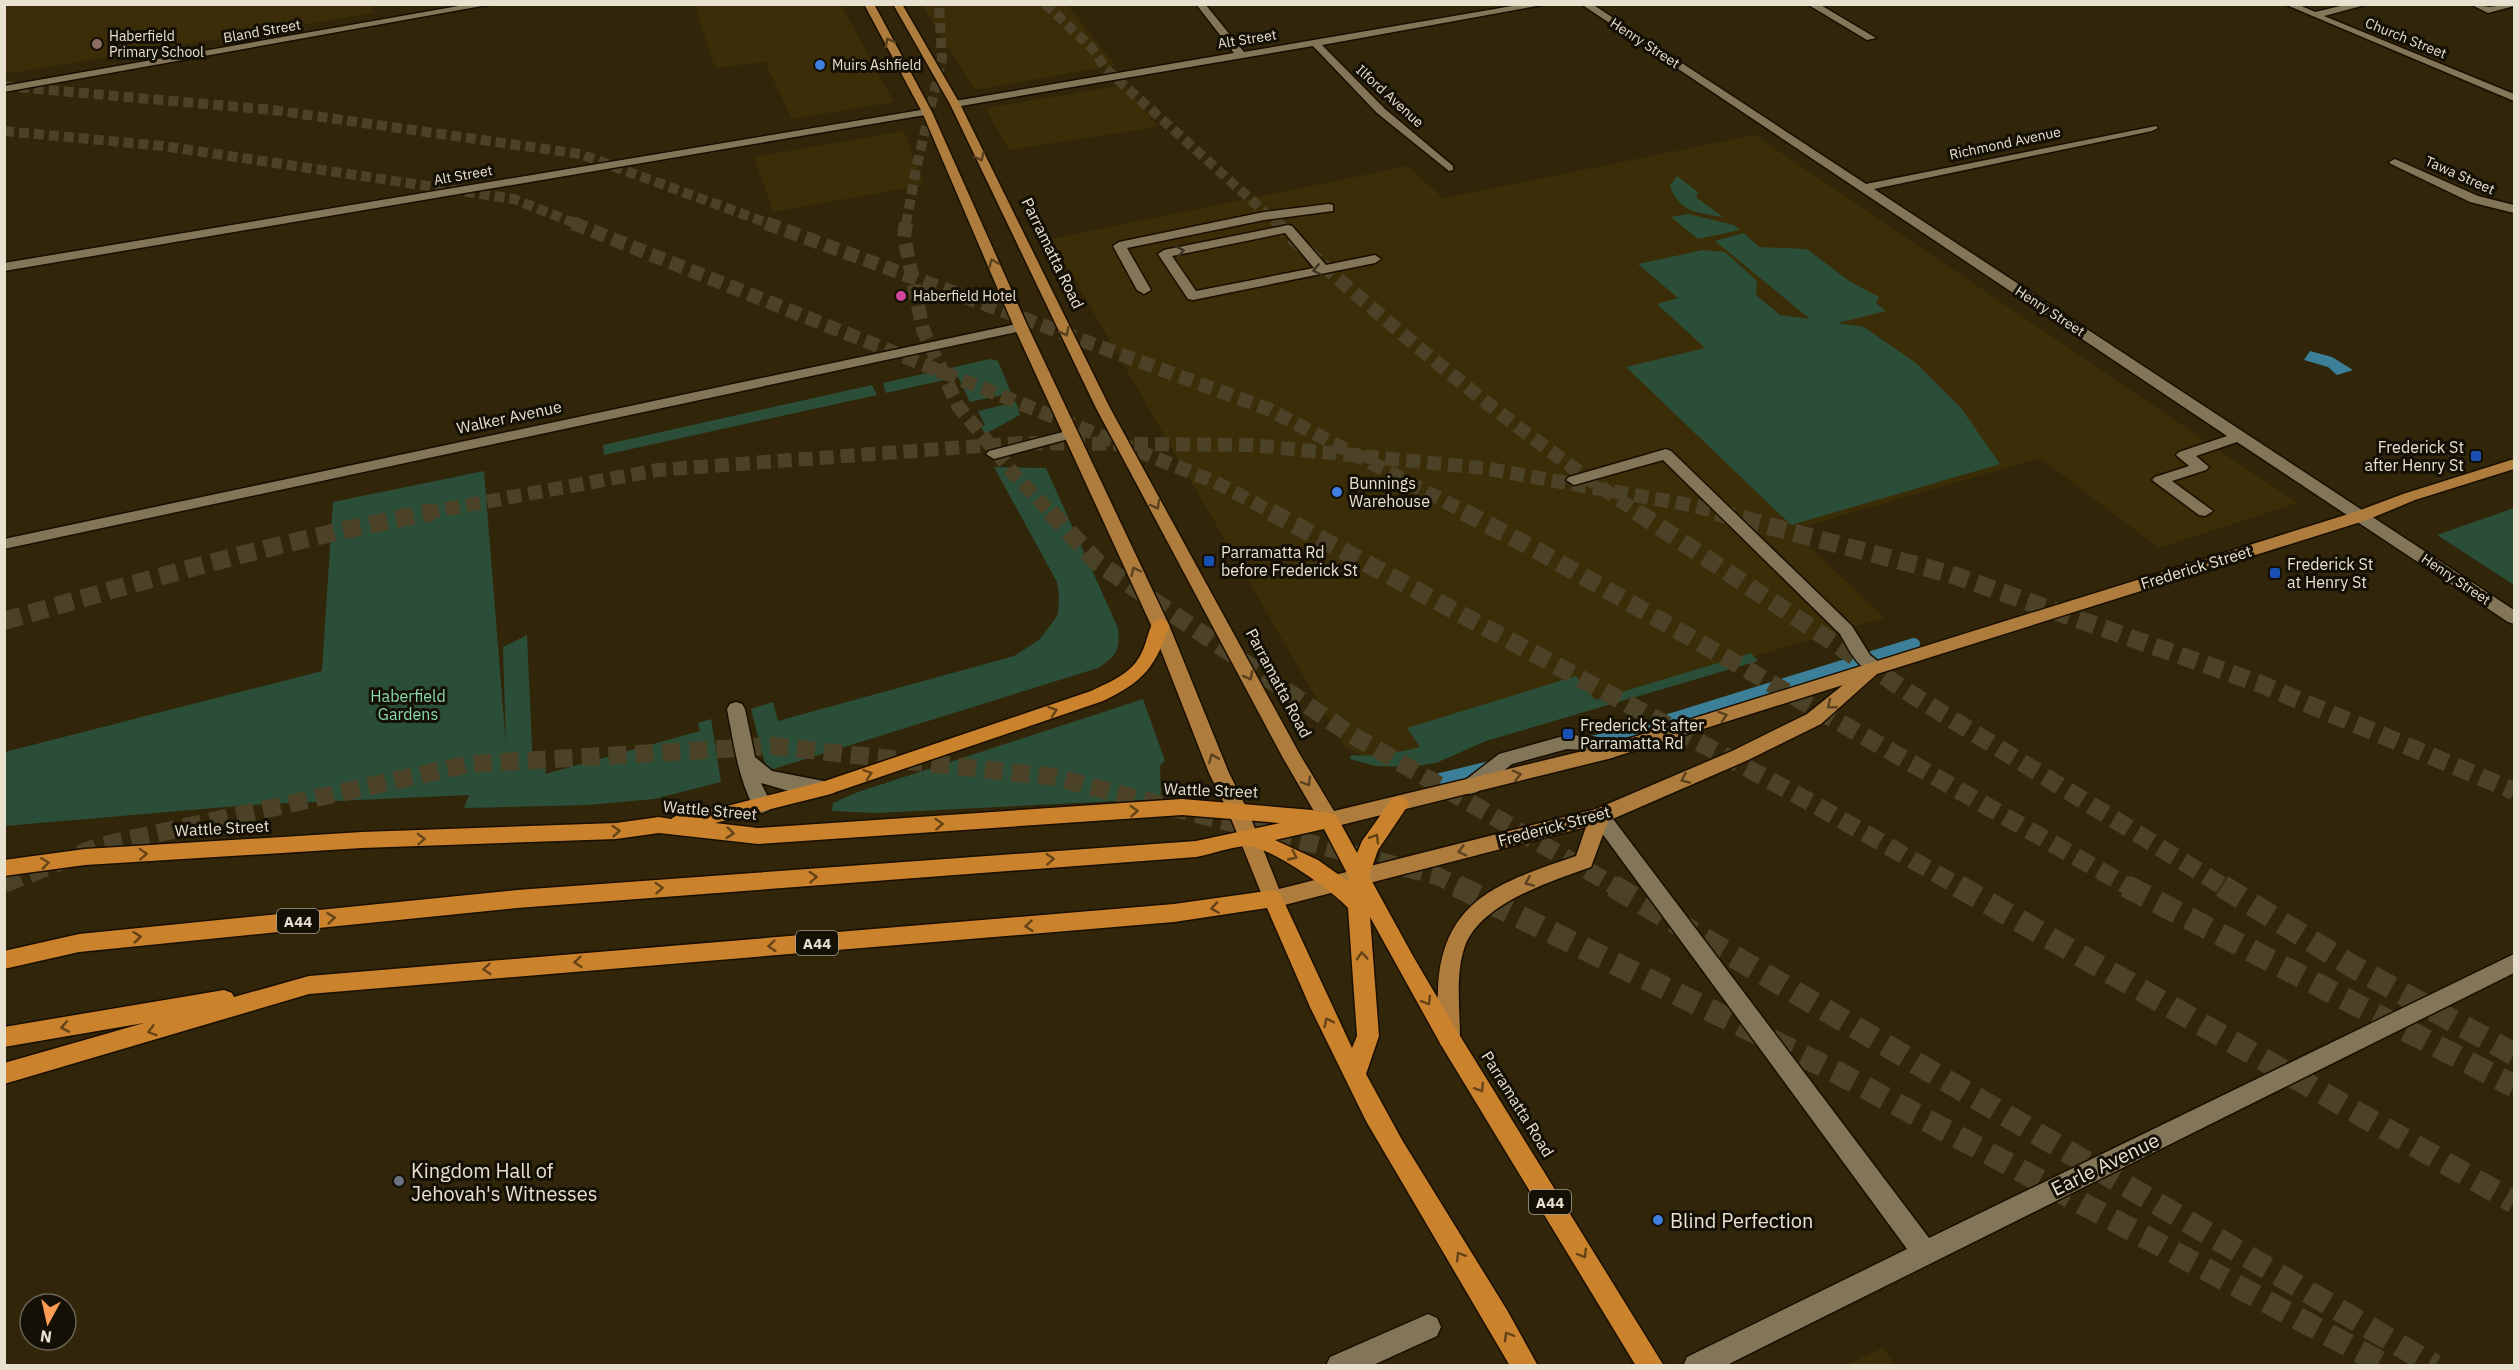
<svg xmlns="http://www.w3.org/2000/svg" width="2519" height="1370" viewBox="0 0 2519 1370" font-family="'IBM Plex Sans',sans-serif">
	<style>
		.built { fill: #3b2d07 }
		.green { fill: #2b4e39 }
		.water { fill: #3c7f98 }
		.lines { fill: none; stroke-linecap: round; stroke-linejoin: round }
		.stream { stroke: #3c7f98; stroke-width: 12 }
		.highway-tunnel-far3 { stroke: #4c4227; stroke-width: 10; stroke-dasharray: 10 5; stroke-linecap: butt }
		.highway-tunnel-far2 { stroke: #4c4227; stroke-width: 14; stroke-dasharray: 14 7; stroke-linecap: butt }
		.highway-tunnel-far1 { stroke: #4c4227; stroke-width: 18; stroke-dasharray: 18 9; stroke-linecap: butt }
		.highway-tunnel { stroke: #4c4227; stroke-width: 23; stroke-dasharray: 23 12; stroke-linecap: butt }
		.minor-casing { stroke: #190e00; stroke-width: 3 }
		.major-casing { stroke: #190e00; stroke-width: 3 }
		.highway-casing { stroke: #190e00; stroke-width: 3 }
		.minor { fill: #837658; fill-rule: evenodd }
		.major { fill: #ae7d3e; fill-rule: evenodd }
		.highway { fill: #ca822d; fill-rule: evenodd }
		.oneway { stroke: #5a411f }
		.oneway2 { stroke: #3c3422 }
		.oneway3 { stroke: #664317 }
		.education-dot { fill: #8d6e63; stroke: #151005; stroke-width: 2 }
		.shop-dot { fill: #3f7fe0; stroke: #151005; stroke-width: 2 }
		.hotel-dot { fill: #d1479c; stroke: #151005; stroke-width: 2 }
		.transit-dot { fill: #1a4fb4; stroke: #151005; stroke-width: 2 }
		.worship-dot { fill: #6b7280; stroke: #151005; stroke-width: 2 }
		.labels { text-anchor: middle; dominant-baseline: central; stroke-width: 6; stroke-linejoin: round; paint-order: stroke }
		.far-street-label { font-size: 14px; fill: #e8e1d0; stroke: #151005 }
		.far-poi-label { font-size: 14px; fill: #e8e1d0; stroke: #151005; text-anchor: start }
		.shield { fill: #151005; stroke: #a9a293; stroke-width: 1.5 }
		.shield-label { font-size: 15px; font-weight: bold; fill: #e8e1d0 }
		.street-label { font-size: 16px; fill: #e8e1d0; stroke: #151005 }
		.poi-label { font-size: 16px; fill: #e8e1d0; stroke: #151005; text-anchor: start }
		.park-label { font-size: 16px; fill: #89dba9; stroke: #151005 }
		.near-street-label { font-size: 20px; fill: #e8e1d0; stroke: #151005 }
		.near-poi-label { font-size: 20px; fill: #e8e1d0; stroke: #151005; text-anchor: start }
	</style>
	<rect width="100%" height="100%" fill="#312609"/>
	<path class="built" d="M372,5L374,13L5,74V5Z
		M695,5H841L894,102L792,119L765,62L715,68Z
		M922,5H1067L1115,65L975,90Z
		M1125,85L1158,127L1009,150L985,108Z
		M904,131L924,185L773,212L754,157Z
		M1755,135L2297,503L2159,548L2040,458L1792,530L1884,618L1488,735L1375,763L1344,746L1051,239L1408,166L1443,198Z
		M1883,1348L1895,1365H1846Z"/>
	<path class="green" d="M1677,176L1698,192L1696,197L1723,217C1697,212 1681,214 1670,186Z
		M1688,214L1734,225L1740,230L1698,239L1671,217Z
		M1744,233L1759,247L1807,249L1849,281L1879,297L1876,303L1886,311L1837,323L1864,327L1916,363L1961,408L2000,464L1791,525L1626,367L1705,348L1657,304L1678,298L1638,264L1703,250L1725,252L1757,281L1756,295L1780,315L1810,319L1715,241Z
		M990,359L998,361L1011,393L970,402L958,377L886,393L883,383Z
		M872,385L877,395L604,455L603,445Z
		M1016,402L1020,415L985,434L981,427L985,425L978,411Z
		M994,467L1046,468L1118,628C1120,651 1117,655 1098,668L767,771L751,709L773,702L778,721L1014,656L1039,640L1053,622L1058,614L1059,598L1057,582Z
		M484,471L506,746L503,647L527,635L533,769L546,768L545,774L700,731L698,723L711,719L721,782L654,799L588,805L464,808L469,795L248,805L5,826V752L322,671L333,502Z
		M2514,508V585L2437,535Z
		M1751,653L1758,661L1486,741L1436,763L1410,767L1375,766L1350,759L1351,755C1375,757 1397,753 1420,747L1407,728L1576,676L1595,700Z
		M1143,699L1165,761L1160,765L1161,799L876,813L832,811L833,803L858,792Z"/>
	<path class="water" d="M2310,351L2332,357L2353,370L2337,375L2328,367L2304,360Z"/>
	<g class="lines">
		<path class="stream" d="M1587,743L1617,736L1914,644
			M1440,779L1494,766"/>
		<path class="highway-tunnel-far3" d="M1045,4L1091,47L1106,69L1278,224
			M4,86L273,110L580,154L770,224
			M4,131L163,146L514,199L577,224
			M906,224L916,169L942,59L939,4"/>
		<path class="highway-tunnel-far2" d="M573,223L1215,482L1274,513
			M766,223L1268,409L1467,513
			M906,223L904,237L923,330L958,406L1015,475L1051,513
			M1276,223C1391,327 1510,428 1639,513
			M425,513L658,470L1020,443L1251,445L1483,468L1690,505L1722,513"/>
		<path class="highway-tunnel-far1" d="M1050,512L1098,563L1347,732L1616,887
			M1271,512L1810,802L1960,887
			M1464,512L1542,553L2129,887
			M1637,512L1914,696L2224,887
			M1716,512L1950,574L2258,683L2514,791
			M4,621C145,580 288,539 433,512
			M4,884L100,846L469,764L773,746L1054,777L1437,876L1460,887"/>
		<path class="highway-tunnel" d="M1457,886L1836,1072L2387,1366
			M1613,886L2435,1366
			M1958,886L2514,1202
			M2126,886L2514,1086
			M2222,886L2352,966L2514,1054"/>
		<g class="minor-casing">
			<path id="minor" d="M470,4H493L4,92V86Z
				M1196,4H1205L1244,52L1524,4H1548L1322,45L1385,109L1453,166V170L1449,171L1377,113L1313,46L955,107L950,104L955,101L1234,53Z
				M1581,4H1592L1866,184L2156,126L2158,128L2152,131L1874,189L2514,610V624L2508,622L2237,442L2196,456L2209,467L2206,470L2172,481L2213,511L2205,516L2199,515L2152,480L2155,477L2189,466L2176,455L2179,452L2227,436Z
				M1807,4H1819L1876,38L1867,40Z
				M2284,4H2297L2315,12L2349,4H2369L2324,16L2514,94V101Z
				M2470,4L2489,7L2514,4V6L2488,13Z
				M927,109L932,112L931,114L4,271V263Z
				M2395,159L2478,196L2514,205V213L2470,202L2391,164L2389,162Z
				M1329,204L1333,205V211L1264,220L1127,248L1151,290L1144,294L1137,290L1113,246L1119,242L1264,212Z
				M1288,225L1292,226L1326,265L1375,255L1381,259L1375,263L1193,300L1188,299L1158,254L1164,250ZM1285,233L1314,268L1196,291L1172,256Z
				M1021,323L1028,327L1026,330L4,549V539Z
				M1071,430L1076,431L1078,434L1076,437L994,459L986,454L989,451Z
				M1666,449L1671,451L1852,626L1870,655L1885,667L1882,671C1861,678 1849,649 1840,634L1663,460L1574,485L1566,480L1569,477Z
				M736,702L742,704L745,709L755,757L772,771L834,783L837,788L834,793C812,800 782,789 761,783L772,805L769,810L762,813L755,810C738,778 734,745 727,709L730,704Z
				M1567,735C1583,736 1609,736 1617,752L1615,757L1608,759L1586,750L1567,749L1512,764L1477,792L1470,794L1463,792L1460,787L1463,782L1499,754Z
				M1600,808L1607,811L1929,1238L2514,954V973L1725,1366H1683L1687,1357L1907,1249L1593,821L1590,816L1593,811Z
				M1428,1314L1437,1318L1441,1327L1437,1336L1371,1366H1326L1330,1357Z"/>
		</g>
		<g class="major-casing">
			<path id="major" d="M864,4H874L932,112L1028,327L1169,625L1229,773L1248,811L1279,889L1596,809L1732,751L1807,714L1843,685L1608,759L1329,828L1322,825L1283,758L1096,408L950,104L893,4H902L960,104L1110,408L1299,753L1334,811L1608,745L2355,512L2403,494L2514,459V469L2415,500L2367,520L1877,674L1821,724L1746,761L1608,821L1591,867C1552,881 1481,903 1465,946C1455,974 1460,1008 1460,1038L1457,1045L1449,1048L1441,1045C1434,1030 1437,1007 1438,991C1441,899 1501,882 1576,856L1586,827L1273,908L1266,905L1228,811L1209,773L1151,625L1014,327L922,112Z"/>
		</g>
		<g class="highway-casing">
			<path id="highway" d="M1160,619L1166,621L1169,625C1156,667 1143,682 1103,701L827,795L715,823L758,828L1182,799L1312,810C1321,813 1327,812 1336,815L1357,853L1362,841L1392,799L1399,796L1406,799L1409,804L1378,850L1369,876L1413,956L1457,1031L1664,1366H1636L1441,1045L1370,917L1379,1036L1366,1074L1402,1140L1507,1310L1538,1366H1510L1366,1121L1310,1007L1267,908L1174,922L309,994L4,1084V1063L144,1023L4,1047V1027L224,990L232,993L234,997L309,976L1174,904L1273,890L1280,893L1352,1048L1357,1036L1348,908C1333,891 1268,845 1246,846C1230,847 1212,854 1196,857L517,908L79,952L4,969V951L79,934L517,890L1196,841L1280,823L1182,815L758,844L659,833L616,839L362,848L85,865L4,876V860L85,849L362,832L616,823L659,817L671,819L679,814L731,805L825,781L1091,691C1110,682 1133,673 1142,652C1147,642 1148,630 1154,621ZM1324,829L1349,877V882L1318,860L1275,840Z"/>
		</g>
		<use href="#minor" class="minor"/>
		<use href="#major" class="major"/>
		<use href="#highway" class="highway"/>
	</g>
	<defs><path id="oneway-chevron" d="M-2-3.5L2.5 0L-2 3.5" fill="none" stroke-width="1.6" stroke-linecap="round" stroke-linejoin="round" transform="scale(1.5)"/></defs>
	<g class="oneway">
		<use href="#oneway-chevron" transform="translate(889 42) rotate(-118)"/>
		<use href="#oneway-chevron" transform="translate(980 157) rotate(65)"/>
		<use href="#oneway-chevron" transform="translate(993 263) rotate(-113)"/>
		<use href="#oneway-chevron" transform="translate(1065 332) rotate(64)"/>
		<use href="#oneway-chevron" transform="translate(1156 505) rotate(61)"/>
		<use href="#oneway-chevron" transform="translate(1135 571) rotate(-115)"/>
		<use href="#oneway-chevron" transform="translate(1249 676) rotate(62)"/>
		<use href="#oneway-chevron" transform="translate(1831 705) rotate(141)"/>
		<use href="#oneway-chevron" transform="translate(1723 716) rotate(-18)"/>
		<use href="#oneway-chevron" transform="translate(1213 758) rotate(-112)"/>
		<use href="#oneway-chevron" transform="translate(1517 775) rotate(-14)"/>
		<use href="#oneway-chevron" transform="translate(1685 779) rotate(157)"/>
		<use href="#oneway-chevron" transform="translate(1307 782) rotate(59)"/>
		<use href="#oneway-chevron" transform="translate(1462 851) rotate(165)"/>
		<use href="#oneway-chevron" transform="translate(1529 882) rotate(157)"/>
	</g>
	<g class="oneway2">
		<use href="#oneway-chevron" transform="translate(1180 251) rotate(-11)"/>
		<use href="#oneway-chevron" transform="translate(1317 270) rotate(168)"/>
	</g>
	<g class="oneway3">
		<use href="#oneway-chevron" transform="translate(1053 711) rotate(-19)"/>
		<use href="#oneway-chevron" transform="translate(868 774) rotate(-19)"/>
		<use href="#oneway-chevron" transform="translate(1134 811) rotate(-4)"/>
		<use href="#oneway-chevron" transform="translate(939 824) rotate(-4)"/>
		<use href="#oneway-chevron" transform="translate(616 831) rotate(-5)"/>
		<use href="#oneway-chevron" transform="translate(730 833) rotate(6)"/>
		<use href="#oneway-chevron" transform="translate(1375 838) rotate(-59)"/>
		<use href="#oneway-chevron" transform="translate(421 839) rotate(-2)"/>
		<use href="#oneway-chevron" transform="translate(143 854) rotate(-3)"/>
		<use href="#oneway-chevron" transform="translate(1293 856) rotate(25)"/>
		<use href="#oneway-chevron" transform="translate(1050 859) rotate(-4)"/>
		<use href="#oneway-chevron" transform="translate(45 863) rotate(-8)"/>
		<use href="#oneway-chevron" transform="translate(813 877) rotate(-4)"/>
		<use href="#oneway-chevron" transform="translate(659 888) rotate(-4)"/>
		<use href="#oneway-chevron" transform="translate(1215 908) rotate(171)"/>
		<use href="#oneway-chevron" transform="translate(331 918) rotate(-6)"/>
		<use href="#oneway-chevron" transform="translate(1029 926) rotate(175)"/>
		<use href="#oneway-chevron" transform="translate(137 937) rotate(-6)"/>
		<use href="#oneway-chevron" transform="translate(772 946) rotate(175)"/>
		<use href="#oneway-chevron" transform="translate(1362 956) rotate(-94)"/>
		<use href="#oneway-chevron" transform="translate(578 962) rotate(175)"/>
		<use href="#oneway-chevron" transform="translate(487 969) rotate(175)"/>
		<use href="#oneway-chevron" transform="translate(1427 1001) rotate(59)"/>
		<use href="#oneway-chevron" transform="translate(1328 1022) rotate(-116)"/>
		<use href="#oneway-chevron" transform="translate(65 1027) rotate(170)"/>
		<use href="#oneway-chevron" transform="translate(152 1031) rotate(164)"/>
		<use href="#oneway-chevron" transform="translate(1480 1088) rotate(58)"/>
		<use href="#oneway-chevron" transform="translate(1583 1254) rotate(58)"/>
		<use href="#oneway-chevron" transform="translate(1460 1256) rotate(-122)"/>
		<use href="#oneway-chevron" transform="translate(1508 1336) rotate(-120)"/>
	</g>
	<circle class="education-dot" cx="97" cy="44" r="6"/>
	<g class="shop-dot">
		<circle cx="820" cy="65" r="6"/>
		<circle cx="1337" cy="492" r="6"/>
		<circle cx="1658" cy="1220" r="6"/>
	</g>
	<circle class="hotel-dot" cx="901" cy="296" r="6"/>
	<g class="transit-dot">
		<rect x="2470" y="450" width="12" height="12" rx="3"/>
		<rect x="1203" y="555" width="12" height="12" rx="3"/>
		<rect x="2269" y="567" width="12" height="12" rx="3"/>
		<rect x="1562" y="728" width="12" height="12" rx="3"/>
	</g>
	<circle class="worship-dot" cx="399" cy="1181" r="6"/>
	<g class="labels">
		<g class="far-street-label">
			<text transform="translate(262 31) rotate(-10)">Bland Street</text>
			<text transform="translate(2406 38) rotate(22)">Church Street</text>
			<text transform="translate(1247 39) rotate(-9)">Alt Street</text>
			<text transform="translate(1645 43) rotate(33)">Henry Street</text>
			<text transform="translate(1390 96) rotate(42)">Ilford Avenue</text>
			<text transform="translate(2005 143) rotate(-12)">Richmond Avenue</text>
			<text transform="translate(463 175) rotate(-10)">Alt Street</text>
			<text transform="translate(2460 175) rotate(24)">Tawa Street</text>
			<text transform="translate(2050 311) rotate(33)">Henry Street</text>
			<text transform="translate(2456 579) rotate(34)">Henry Street</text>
		</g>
		<g class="far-poi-label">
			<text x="109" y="36">Haberfield<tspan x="109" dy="16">Primary School</tspan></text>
			<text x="832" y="65">Muirs Ashfield</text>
			<text x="913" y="296">Haberfield Hotel</text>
		</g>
		<g class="shield">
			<rect x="277" y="909" width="42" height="24" rx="4.5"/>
			<rect x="796" y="931" width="42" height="24" rx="4.5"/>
			<rect x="1529" y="1190" width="42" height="24" rx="4.5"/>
		</g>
		<g class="shield-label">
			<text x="298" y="921">A44</text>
			<text x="817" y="943">A44</text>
			<text x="1550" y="1202">A44</text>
		</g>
		<g class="street-label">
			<text transform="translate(1053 253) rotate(64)">Parramatta Road</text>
			<text transform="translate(509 417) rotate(-12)">Walker Avenue</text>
			<text transform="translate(2196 567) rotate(-17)">Frederick Street</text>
			<text transform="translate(1279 683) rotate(62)">Parramatta Road</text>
			<text transform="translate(1211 790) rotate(2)">Wattle Street</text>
			<text transform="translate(710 810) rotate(5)">Wattle Street</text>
			<text transform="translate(1554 826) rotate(-15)">Frederick Street</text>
			<text transform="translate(222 828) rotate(-3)">Wattle Street</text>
			<text transform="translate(1518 1104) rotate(58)">Parramatta Road</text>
		</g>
		<g class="poi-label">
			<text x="2464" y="447" text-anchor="end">Frederick St<tspan x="2464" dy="18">after Henry St</tspan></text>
			<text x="1349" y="483">Bunnings<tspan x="1349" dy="18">Warehouse</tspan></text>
			<text x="1221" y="552">Parramatta Rd<tspan x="1221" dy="18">before Frederick St</tspan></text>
			<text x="2287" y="564">Frederick St<tspan x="2287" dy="18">at Henry St</tspan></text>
			<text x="1580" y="725">Frederick St after<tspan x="1580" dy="18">Parramatta Rd</tspan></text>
		</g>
		<g class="park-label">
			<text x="408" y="696">Haberfield<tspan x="408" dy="18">Gardens</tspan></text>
		</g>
		<g class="near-street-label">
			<text transform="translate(2105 1164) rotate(-26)">Earle Avenue</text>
		</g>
		<g class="near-poi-label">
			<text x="411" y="1170">Kingdom Hall of<tspan x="411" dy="23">Jehovah's Witnesses</tspan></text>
			<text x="1670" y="1220">Blind Perfection</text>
		</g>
	</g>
	<rect width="2519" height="1370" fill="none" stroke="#e8e1d0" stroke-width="12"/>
	<g transform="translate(48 1322) rotate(188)"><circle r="28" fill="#151005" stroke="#696456" stroke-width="1.5"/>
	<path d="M0-4.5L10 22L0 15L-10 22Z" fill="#fc9d53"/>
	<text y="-9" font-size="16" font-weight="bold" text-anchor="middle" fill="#e8e1d0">N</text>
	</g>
</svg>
